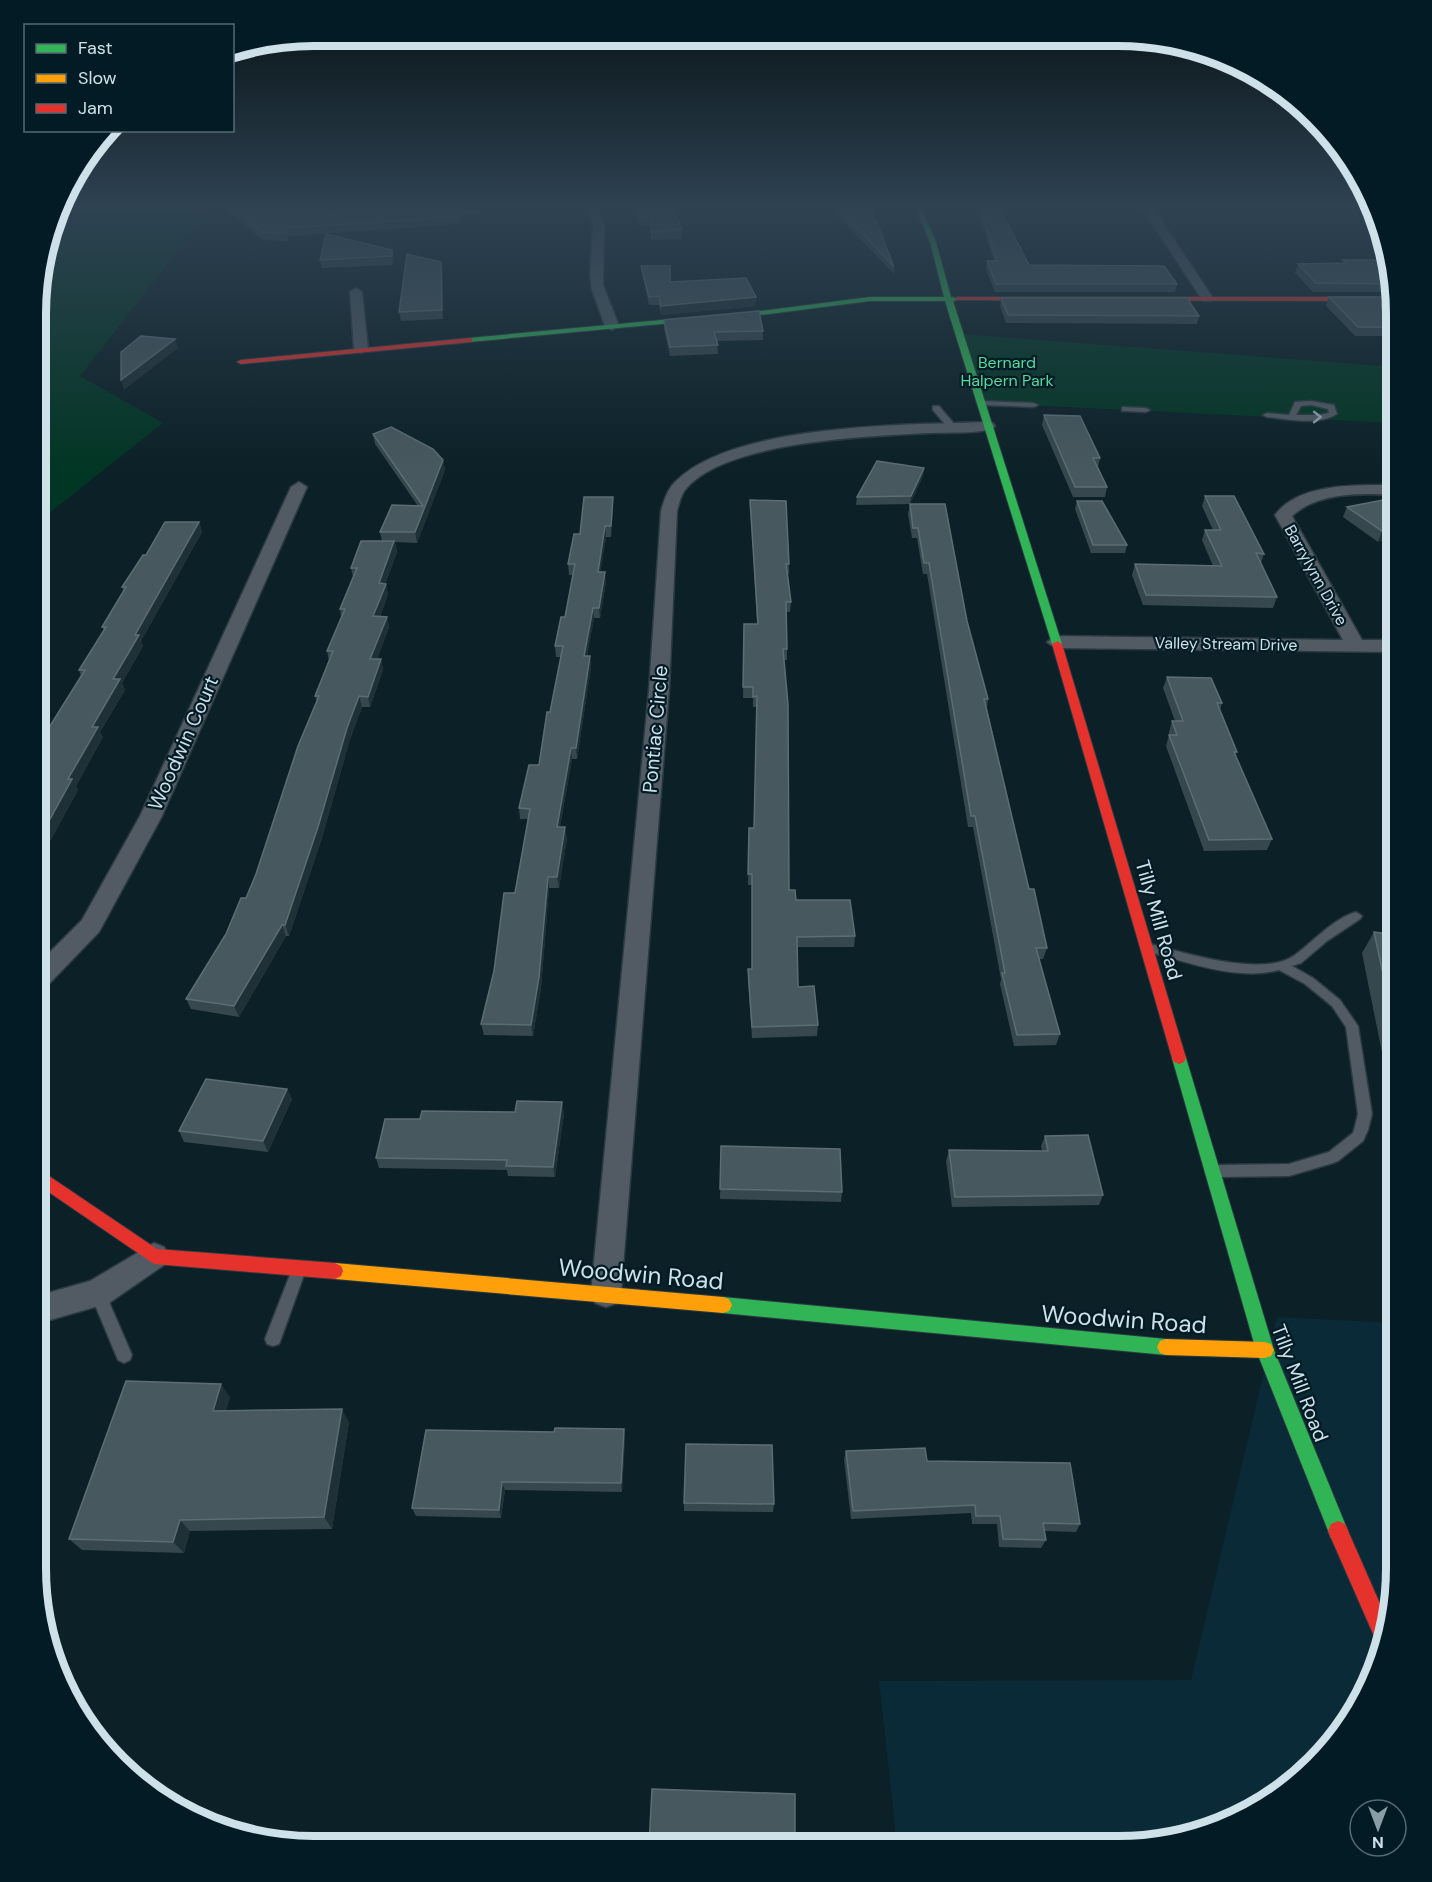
<svg xmlns="http://www.w3.org/2000/svg" width="1432" height="1882" viewBox="0 0 1432 1882" font-family="'DM Sans',sans-serif">
	<style>
		.built { fill: #092a36 }
		.green { fill: #023624 }
		.lines { fill: none; stroke-linecap: round; stroke-linejoin: round }
		.lane-casing { stroke: #2a3a40; stroke-width: 3 }
		.street-casing { stroke: #2a3a40; stroke-width: 3 }
		.fast-casing { stroke: #2a3a40; stroke-width: 2 }
		.slow-casing { stroke: #2a3a40; stroke-width: 2 }
		.jam-casing { stroke: #2a3a40; stroke-width: 2 }
		.lane { fill: #525b64; fill-rule: evenodd }
		.street { fill: #525b64; fill-rule: evenodd }
		.fast { fill: #30b455; fill-rule: evenodd }
		.slow { fill: #ff9f0a; fill-rule: evenodd }
		.jam { fill: #e5322d; fill-rule: evenodd }
		.wall { fill: #36484d }
		.shaded-wall { fill: #1f3137 }
		.building { fill: #47585e; stroke: #5c6e73; stroke-width: 1.5 }
		.oneway { stroke: #96a5ad }
		.labels { text-anchor: middle; dominant-baseline: central; stroke-width: 4.5; stroke-linejoin: round; paint-order: stroke }
		.far-park-label { font-size: 16px; fill: #52dc9d; stroke: #021b24 }
		.far-street-label { font-size: 16px; fill: #cee1e9; stroke: #021b24 }
		.street-label { font-size: 20px; fill: #cee1e9; stroke: #021b24 }
		.near-street-label { font-size: 24px; fill: #cee1e9; stroke: #021b24 }
		.rim { fill: none; stroke: #cee1e9; stroke-width: 8 }
	</style>
	<rect width="100%" height="100%" fill="#0c2027"/>
	<path class="built" d="M1277,1317L1396,1323L1395,1586L1381,1657L1349,1723L1301,1777L1241,1817L1118,1846L897,1845L879,1681L1191,1680Z"/>
	<path class="green" d="M63,205H214L80,376L163,423L38,522V278Z
		M960,334L1396,367V423L983,403Z"/>
	<g class="lines">
		<g class="lane-casing">
			<path id="lane" d="M980,401L1034,403L1038,405L1034,407L983,405L979,403Z
				M1311,401L1334,405L1337,414C1318,426 1288,419 1267,417L1263,415L1267,413L1289,415L1295,402ZM1311,405L1328,409L1329,413L1319,415H1296L1301,406Z
				M933,406H939L956,426V430H950L933,410Z
				M1122,407L1146,408L1150,410L1146,412L1125,411H1122Z
				M1356,912L1362,916L1360,919L1327,941L1301,963L1292,966L1313,978L1340,1000L1358,1026L1372,1114L1368,1130L1363,1141L1338,1161L1333,1163L1289,1176L1217,1177L1212,1175L1210,1171L1212,1167L1217,1165L1289,1164L1329,1152L1353,1133L1354,1130L1358,1114L1346,1027L1332,1006L1305,984L1279,970C1239,981 1189,963 1150,952L1144,948L1150,944C1186,953 1263,978 1295,955C1314,941 1333,919 1356,912Z
				M298,1265L303,1267L305,1272L281,1339L279,1344L273,1346L267,1344L265,1339L291,1272L293,1267Z
				M98,1286L103,1288L132,1355L130,1360L124,1363L118,1360L90,1293L93,1288Z"/>
		</g>
		<g class="street-casing">
			<path id="street" d="M587,205H597L604,225L603,285L619,326L612,330L605,326L592,290L590,275L593,225Z
				M1140,205H1151L1213,298L1211,301H1203Z
				M356,288L362,292L368,349L361,353L354,349L350,292Z
				M988,422L993,423L995,426L993,429C973,434 950,432 930,433C871,436 723,441 685,490C681,495 679,504 677,511L669,690L621,1293L617,1303L606,1307L595,1303L591,1293L649,690L661,511C664,501 667,490 675,482C733,423 908,425 988,422Z
				M299,482L307,487L162,816L99,932L46,987L37,989V965L82,920L140,816L291,487Z
				M1383,485H1396V495C1362,493 1318,492 1292,516L1362,640H1396V652L1056,648L1047,642L1056,636L1343,640L1275,515C1297,485 1349,485 1383,485Z
				M154,1243L164,1247L169,1256L164,1265L109,1303L36,1324L37,1296L90,1281Z"/>
		</g>
		<g class="fast-casing">
			<path id="fast" d="M914,205H920L936,242L951,297L962,299L953,301L1062,644L1061,646L1057,647L1052,644L945,301H870L769,314L469,342L465,340L469,338L769,310L870,297H944L930,242Z
				M1179,1052L1184,1054L1186,1058L1274,1350L1348,1531L1345,1538L1338,1541L1331,1538L1256,1350L1172,1058L1174,1054Z
				M723,1297L1166,1339L1172,1341L1175,1347L1172,1353L1166,1355L723,1313L717,1311L714,1305L717,1299Z"/>
		</g>
		<g class="slow-casing">
			<path id="slow" d="M335,1263L723,1297L729,1299L732,1305L729,1311L723,1313L335,1279L329,1276L327,1271L329,1266Z
				M1166,1339L1265,1342L1271,1344L1274,1350L1271,1356L1265,1358L1166,1355L1160,1353L1157,1347L1160,1341Z"/>
		</g>
		<g class="jam-casing">
			<path id="jam" d="M958,297H1373L1377,299L1373,301L956,300L954,299Z
				M469,338H472V342L241,364L237,362L241,360Z
				M1057,641L1062,644L1186,1058L1184,1062L1179,1064L1174,1062L1172,1058L1052,644Z
				M37,1168L157,1249L335,1263L341,1266L343,1271L341,1276L335,1279L154,1264L37,1184Z
				M1338,1521L1345,1524L1388,1622L1383,1647L1378,1645L1328,1531L1331,1524Z"/>
		</g>
		<use href="#lane" class="lane"/>
		<use href="#street" class="street"/>
		<use href="#fast" class="fast"/>
		<use href="#slow" class="slow"/>
		<use href="#jam" class="jam"/>
	</g>
	<path class="wall" d="M224,205H336L326,211L479,212L480,219L459,221L460,224L288,236V241L263,240L226,210Z
		M635,205H673L682,230V239L651,240V226H639L638,211Z
		M976,205H998L1029,265L1177,284L1175,292H995L986,269L987,261H994Z
		M839,209L894,267V274L838,216Z
		M392,250L394,258L393,265L322,268L320,260Z
		M1343,260H1383L1391,292H1313L1295,273L1298,264H1342Z
		M441,262L443,271V319L401,321L399,312Z
		M641,266L670,282L756,297L755,306L661,315L659,305H649L642,274Z
		M1329,297L1396,314V330L1393,336H1355L1326,306Z
		M1001,298L1199,316L1197,324L1006,323L1000,306Z
		M664,320L763,331V340L717,341L718,354L670,356L664,329Z
		M1044,415L1100,458L1098,467L1107,487L1105,497H1073L1042,425Z
		M373,434L443,460L445,470L417,543L395,542L397,552L385,584L388,594L380,617H387L389,627L377,659H381L383,670L370,707H362L350,739L322,838L289,936H286L239,1017L191,1009L186,999L226,934L246,898L256,874L317,702L315,696L329,661L327,651L341,617L340,609L353,577L351,568L382,541L380,532L418,506L375,444Z
		M924,468L923,476L910,504L856,505L857,497Z
		M1205,496L1264,554L1261,563L1277,597L1273,608L1143,605L1132,575L1135,564L1213,566L1202,540L1205,530H1213L1202,506Z
		M750,500L789,564V574H788L791,602L790,612H786L787,649V660H784L789,890L796,900L855,936L854,947H797L798,987L818,1025L817,1036L752,1038L748,980V969H752V885H748L749,828H754L757,707H753V698H743L744,624H757Z
		M1077,501L1127,545L1125,553H1091L1075,509Z
		M910,504L967,621L988,699L987,708L1029,889L1047,948L1043,959H1039L1060,1034L1056,1045L1014,1046L1000,984L1001,979L973,827H968L927,574H923L917,538H912L908,514Z
		M613,507L611,537H606L600,572L606,582L600,618H594L587,656H590L591,667L577,759H572L560,827L567,838L559,888H549L541,988L533,1036L484,1035L481,1024L515,893L528,819H520L519,808L539,765L550,712L561,657H556L555,646L565,617L573,575H569L568,564L580,534Z
		M1347,507L1396,509L1378,542L1343,517Z
		M199,522L202,532L141,641L143,646L122,683L125,690L100,732L103,737L76,786L78,790L37,865L38,737L50,726L81,676L79,670L104,631L102,627L123,591L122,587L146,555Z
		M1167,677L1222,703L1220,710L1237,752L1235,755L1272,839L1267,850L1204,851L1166,746L1169,735V732L1172,721H1175L1163,688Z
		M1374,932L1396,935V1122L1362,953Z
		M287,1089L292,1099L268,1152L184,1142L179,1131Z
		M564,1113L555,1177L508,1176L507,1170L379,1168L376,1158L420,1119Z
		M1045,1136L1103,1195L1099,1205L952,1207L946,1161L949,1150L1042,1151L1041,1146Z
		M721,1146L842,1192L841,1202L720,1199Z
		M230,1397L226,1410L349,1422L332,1529L190,1531L184,1553L82,1550L69,1539Z
		M624,1429L625,1437L622,1492L505,1490L501,1518L416,1516L412,1508L554,1432Z
		M846,1451L927,1461L1080,1524L1076,1532L1044,1531L1046,1540L1041,1548L999,1547L997,1524H972L971,1513L851,1519L844,1459Z
		M684,1503L774,1504L773,1512L684,1511Z"/>
	<path class="shaded-wall" d="M322,205H336L320,215L318,207Z
		M479,212L480,219L459,221L458,214Z
		M392,250L394,258L393,265L392,256Z
		M441,262L443,271V319L442,310Z
		M756,297L755,306L661,315V306Z
		M175,339L178,348L124,390L121,380Z
		M443,460L445,470L417,543L415,532Z
		M924,468L923,476L910,504L911,496Z
		M613,497V507L611,537V526Z
		M199,522L202,532L141,641L143,646L122,683L125,690L100,732L103,737L76,786L78,790L37,865V843L92,727L113,679L135,635Z
		M605,526L606,537L599,582L598,572Z
		M1396,529V538L1378,542L1382,531Z
		M394,541L397,552L381,594L379,583Z
		M605,572L606,582L600,618L599,608Z
		M386,584L388,594L376,627L373,616Z
		M593,608L594,618L585,667L584,656Z
		M387,617L389,627L373,670L370,659Z
		M590,656L591,667L577,759L576,748Z
		M381,659L383,670L370,707L368,697Z
		M359,696L362,707L350,739L322,838L289,936L285,925L347,728Z
		M571,748L572,759L558,837L557,827Z
		M565,827L567,838L559,888L557,877Z
		M548,877L549,888L541,988L533,1036L531,1025Z
		M282,925L286,936L239,1017L234,1006Z
		M287,1089L292,1099L268,1152L263,1141Z
		M562,1102L564,1113L555,1177L553,1167Z
		M221,1384L230,1397L222,1424L213,1411Z
		M342,1409L349,1422L332,1529L324,1517Z
		M624,1429L625,1437L622,1492L621,1483Z
		M502,1482L505,1490L501,1518L499,1510Z
		M180,1520L190,1531L184,1553L173,1542Z"/>
	<path class="building" d="M227,205H322L318,207L326,212L352,205H477L479,212L458,214L459,217L286,228V234L261,232Z
		M638,205H673L682,230L651,232L652,218H638Z
		M979,205H998L1029,265L1164,266L1177,284H996L987,261H997Z
		M871,207L894,267L839,209Z
		M326,234L392,250V256L320,260Z
		M407,254L441,262L442,310L399,312Z
		M1343,260H1383L1389,284L1316,283L1298,264L1347,263Z
		M641,266H670V282L746,278L756,297L661,306L659,296L649,297Z
		M1329,297H1392L1396,314V321H1391L1396,327H1358Z
		M1001,298H1187L1199,316L1008,315Z
		M759,311L763,331L714,332L718,345L670,347L664,320Z
		M141,336L175,339L121,380V352Z
		M1044,415L1080,416L1100,458H1093L1107,487H1075Z
		M391,427L433,449L443,460L415,532H380L392,505L423,506L373,434Z
		M877,461L924,468L911,496L857,497Z
		M1205,496H1234L1264,554L1256,553L1277,597L1146,595L1135,564L1222,566L1205,530H1221Z
		M584,497H613L611,526H605L598,572H605L599,608H593L584,656H590L576,748H571L557,827H565L557,877H548L539,977L531,1025L481,1024L494,971L504,893H515L530,809L519,808L529,765H539L547,712H550L563,646H555L561,617H565L575,564H568L574,534H580Z
		M750,500L786,501L789,564H786L791,602H786L787,649H783L788,704L789,890H795L796,900H850L855,936L797,937L798,987L814,986L818,1025L752,1027L748,969H752V874H748L749,828H754L757,696L753,697V687H743L744,624H758Z
		M1383,500L1396,509V529L1382,531L1347,507Z
		M1077,501H1102L1127,545H1093Z
		M910,504H945L967,621L988,699H984L1029,889H1034L1047,948H1036L1060,1034L1017,1035L1002,973H1005L975,816H971L929,563H924L918,528H913Z
		M165,522H199L135,635H139L113,679H120L92,727H98L68,779H72L37,843L38,757L40,753H38V737L44,726H50L85,670H79L106,627H102L126,587H122L143,555H146Z
		M361,541H394L379,583L386,584L373,616L387,617L370,659H381L368,697L359,696L347,728L318,827L285,925H282L234,1006L186,999L226,934L241,898H246L256,874L298,746L319,696H315L333,651H327L345,609H340L357,568H351Z
		M1167,677L1211,678L1222,703H1217L1237,752H1234L1272,839L1209,840L1169,735H1177L1172,721H1183Z
		M1374,932L1396,935V1035Z
		M206,1079L287,1089L263,1141L179,1131Z
		M517,1101L562,1102L553,1167L506,1166L507,1160L376,1158L385,1119H420L422,1111L515,1112Z
		M1088,1135L1103,1195L955,1197L949,1150L1048,1151L1045,1136Z
		M721,1146L840,1149L842,1192L720,1189Z
		M126,1381L221,1384L213,1411L342,1409L324,1517L180,1520L173,1542L69,1539Z
		M555,1428L624,1429L621,1483L502,1482L499,1510L412,1508L426,1430L554,1432Z
		M686,1444L772,1445L774,1504L684,1503Z
		M925,1448L927,1461L1070,1463L1080,1524L1043,1523L1046,1540L1003,1539L1000,1516H976L975,1505L853,1511L846,1451Z
		M652,1789L795,1794V1845H649Z"/>
	<defs><path id="oneway-chevron" d="M-2-3.5L2.5 0L-2 3.5" fill="none" stroke-width="1.6" stroke-linecap="round" stroke-linejoin="round" transform="scale(1.5)"/></defs>
	<use class="oneway" href="#oneway-chevron" transform="translate(1317 417)"/>
	<linearGradient id="sky" x2="0" y2="1"><stop stop-color="#071215"/><stop offset="0.44" stop-color="#2e4252"/><stop offset="1" stop-color="#2e4252" stop-opacity="0"/></linearGradient>
	<rect width="1432" height="469" fill="url(#sky)"/>
	<g class="labels">
		<g class="far-park-label">
			<text x="1007" y="362">Bernard<tspan x="1007" dy="18">Halpern Park</tspan></text>
		</g>
		<g class="far-street-label">
			<text transform="translate(1316 575) rotate(61)">Barrylynn Drive</text>
			<text transform="translate(1226 644) rotate(1)">Valley Stream Drive</text>
		</g>
		<g class="street-label">
			<text transform="translate(655 729) rotate(-85)">Pontiac Circle</text>
			<text transform="translate(183 743) rotate(-66)">Woodwin Court</text>
			<text transform="translate(1159 920) rotate(74)">Tilly Mill Road</text>
			<text transform="translate(1300 1383) rotate(69)">Tilly Mill Road</text>
		</g>
		<g class="near-street-label">
			<text transform="translate(641 1274) rotate(5)">Woodwin Road</text>
			<text transform="translate(1124 1319) rotate(4)">Woodwin Road</text>
		</g>
	</g>
	<path d="M0 0H1432V1882H0ZM314 46H1118A268 268 0 0 1 1386 314V1568A268 268 0 0 1 1118 1836H314A268 268 0 0 1 46 1568V314A268 268 0 0 1 314 46Z" fill="#021b24" fill-rule="evenodd"/>
	<path class="rim" d="M314 46H1118A268 268 0 0 1 1386 314V1568A268 268 0 0 1 1118 1836H314A268 268 0 0 1 46 1568V314A268 268 0 0 1 314 46Z"/>
	<rect x="24" y="24" width="210" height="108" fill="#021b24" stroke="#546a73" stroke-width="1.5"/>
	<rect x="36" y="44" width="30" height="9" fill="#30b455" stroke="#546a73" stroke-width="1.5"/>
	<text x="78" y="54" font-size="18" fill="#cee1e9">Fast</text>
	<rect x="36" y="74" width="30" height="9" fill="#ff9f0a" stroke="#546a73" stroke-width="1.5"/>
	<text x="78" y="84" font-size="18" fill="#cee1e9">Slow</text>
	<rect x="36" y="104" width="30" height="9" fill="#e5322d" stroke="#546a73" stroke-width="1.5"/>
	<text x="78" y="114" font-size="18" fill="#cee1e9">Jam</text>
	<g transform="translate(1378 1828) rotate(180)"><circle r="28" fill="#021b24" stroke="#546a73" stroke-width="1.5"/>
	<path d="M0-4.5L10 22L0 15L-10 22Z" fill="#8a9da5"/>
	<text y="-9" font-size="16" font-weight="bold" text-anchor="middle" fill="#cee1e9">N</text>
	</g>
</svg>
